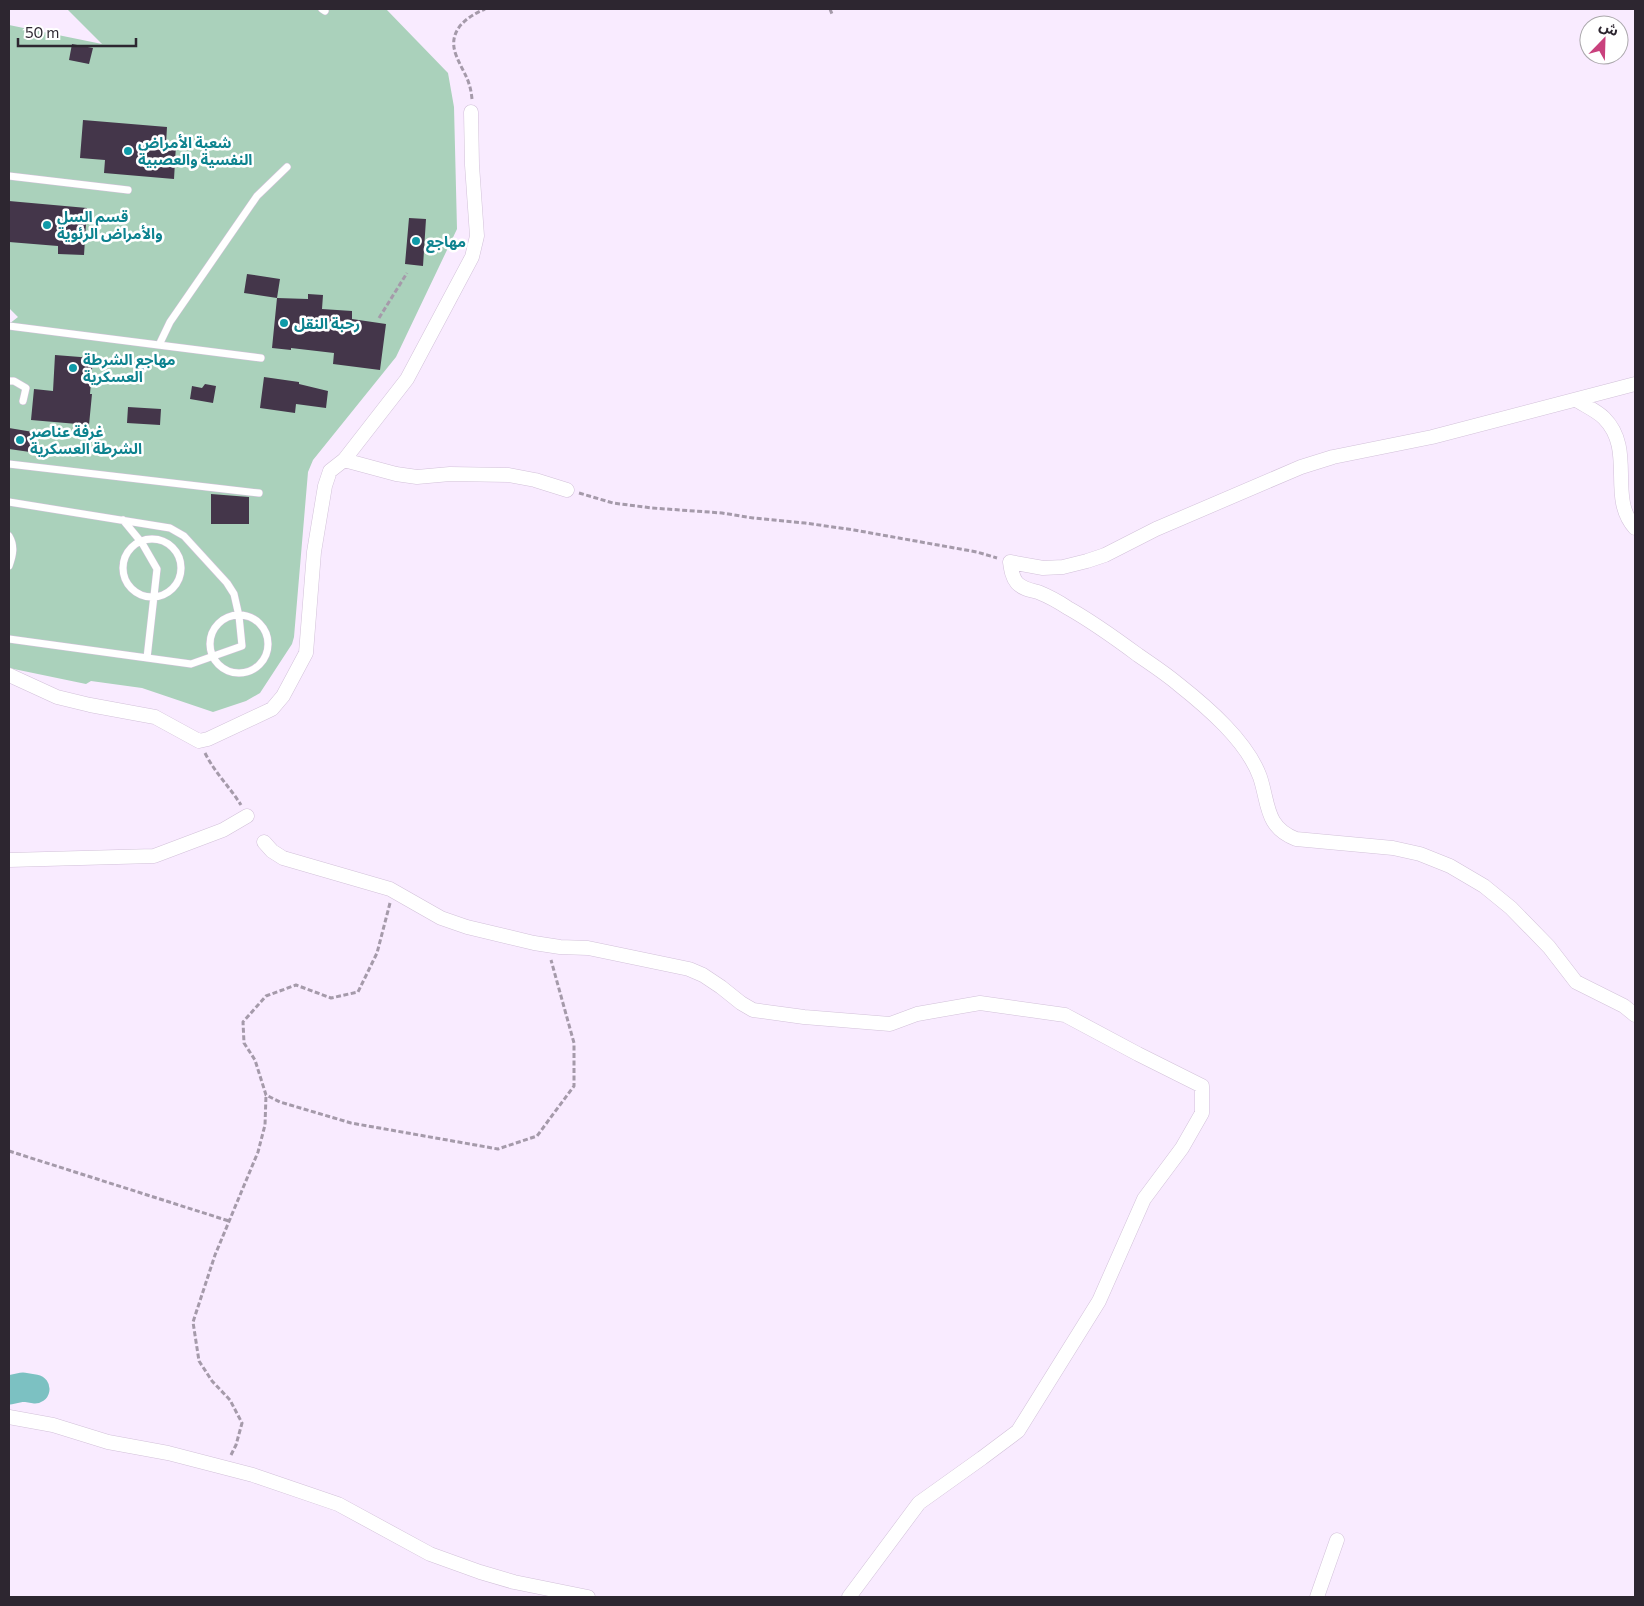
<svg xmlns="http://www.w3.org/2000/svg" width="1644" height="1606" viewBox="0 0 1644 1606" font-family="Commissioner,'Noto Sans Arabic',sans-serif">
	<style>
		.green { fill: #aad1bb }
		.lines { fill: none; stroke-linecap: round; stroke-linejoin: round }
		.river { stroke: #7cc1c2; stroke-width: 29 }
		.building { fill: #44364a }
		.lane-casing { stroke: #d2c1d9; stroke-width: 8 }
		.street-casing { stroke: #d2c1d9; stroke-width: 15 }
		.path { stroke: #a59aaa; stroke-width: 3; stroke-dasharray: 5 2.5; stroke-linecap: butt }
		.lane { stroke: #fff; stroke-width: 7 }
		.street { stroke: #fff; stroke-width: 14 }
		.culture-dot { fill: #0f9aa8; stroke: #fff; stroke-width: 2 }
		.labels { text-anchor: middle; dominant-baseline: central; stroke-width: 5; stroke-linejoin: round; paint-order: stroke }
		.culture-label { font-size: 15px; font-weight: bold; fill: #0d838f; stroke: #fff; text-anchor: start }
	</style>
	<rect width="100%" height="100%" fill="#f9ebff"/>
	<path class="green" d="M67,9H386L448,73L454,107L457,229L396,357L313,460L308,472L294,637L292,644L260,693L246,701L213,712L142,688L91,681L86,684L9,668V324L18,317L9,308V25L102,44Z"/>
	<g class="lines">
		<path class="river" d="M9,1390L23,1387L35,1389"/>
	</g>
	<path class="building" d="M72,44L93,48L89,64L69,60Z
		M83,120L167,127L166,144L176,145L174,179L104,173L105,160L80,158Z
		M9,201L87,208L84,255L58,254V246L9,242Z
		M409,218L426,219L423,266L405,264Z
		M247,274L280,279L277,298L244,293Z
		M308,294L323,295L322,309L352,311V319L386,324L380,370L333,364L334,353L291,348V350L272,348L277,298L308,299Z
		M55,355L93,358L90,394H92L89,425L31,420L34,389L53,391Z
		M264,377L299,382V384L328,391L326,408L296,404L295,413L260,408Z
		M205,384L216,386L213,403L190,399L192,386L202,388Z
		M128,407L161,409L160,425L127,423Z
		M9,428L33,432L30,452L9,449Z
		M211,494L249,497V524H211Z"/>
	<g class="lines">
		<g class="lane-casing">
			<path id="lane" d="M322,9L325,11
				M9,176L128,190
				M9,326L261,358
				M159,345L170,322L257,196L287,167
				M9,381H14L26,388L23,401
				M9,464L259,493
				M9,502L170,528L184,536L227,583L234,594L239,616L242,646L191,664L9,639
				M123,520L142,543L157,569L147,658
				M9,536C15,546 13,555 9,566
				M123 568a29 29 0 1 1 58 0a29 29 0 1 1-58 0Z
				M210 644a29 29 0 1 1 58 0a29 29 0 1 1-58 0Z"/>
		</g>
		<g class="street-casing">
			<path id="street" d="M1635,384L1432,437L1333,457L1301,467L1156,529L1105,555L1087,561L1063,567L1043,568L1010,562C1011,569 1012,577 1017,583C1023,589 1030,590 1038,592C1048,596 1059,602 1068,608C1093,622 1115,638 1138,655C1151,664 1165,673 1178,684C1207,707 1247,741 1260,777C1269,804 1265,827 1296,839L1393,848L1420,854L1450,866L1484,886L1511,908L1549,947L1576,982L1624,1006L1635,1015
				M1578,401C1586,406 1597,411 1604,418C1636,450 1607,497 1635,528
				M344,460L396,474L417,477L450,474L509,475L535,480L567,490
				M9,675L57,697L90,705L155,717L199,741L208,739L272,709L283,696L306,653L314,552L325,486L330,471L344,460L407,379L472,257L477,236L472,165L471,112
				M264,842L272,851L283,858L390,889L441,918L467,927L534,943L560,947L588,948L689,969L703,975L721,987L741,1003L753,1010L804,1017L890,1024L917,1014L980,1003L1065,1015L1138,1054L1202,1086V1113L1182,1148L1144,1199L1099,1301L1018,1431L982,1458L919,1503L849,1597
				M9,860L154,856L223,830L247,816
				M9,1417L53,1425L108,1442L168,1453L253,1475L338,1504L430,1554L480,1572L514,1582L588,1597
				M1317,1597L1337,1540"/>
		</g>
		<path class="path" d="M830,9L832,14
			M472,99C470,78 463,73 456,55C447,31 466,17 485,9
			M379,318L407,273
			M579,493L613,503L652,508L722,513L753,518L805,523L854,530L977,552L997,558
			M205,753C215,773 229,786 241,805
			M390,903L377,953L358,992L331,998L296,985L266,996L243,1022L244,1043L255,1060L266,1095L280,1102L351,1123L498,1149L537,1136L574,1086V1043L551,960
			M9,1151L229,1221
			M231,1455L236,1445L242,1423L230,1400L212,1381L199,1361L193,1322L215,1255L258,1152L265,1125L266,1095"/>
		<use href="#lane" class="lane"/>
		<use href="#street" class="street"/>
	</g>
	<g class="culture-dot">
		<circle cx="128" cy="151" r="5"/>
		<circle cx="47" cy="225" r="5"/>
		<circle cx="416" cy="241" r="5"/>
		<circle cx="284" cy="323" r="5"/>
		<circle cx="73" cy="368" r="5"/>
		<circle cx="20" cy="440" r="5"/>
	</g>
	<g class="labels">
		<g class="culture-label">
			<text x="138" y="142">شعبة الأمراض<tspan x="138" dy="17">النفسية والعصبية</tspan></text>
			<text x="57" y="216">قسم السل<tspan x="57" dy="17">والأمراض الرئوية</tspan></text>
			<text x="426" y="241">مهاجع</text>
			<text x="294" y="323">رحبة النقل</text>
			<text x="83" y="359">مهاجع الشرطة<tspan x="83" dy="17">العسكرية</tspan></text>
			<text x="30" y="431">غرفة عناصر<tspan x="30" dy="17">الشرطة العسكرية</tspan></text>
		</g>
	</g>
	<rect width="1644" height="1606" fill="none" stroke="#2d2630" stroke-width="20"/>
	<g transform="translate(1604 40) rotate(23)"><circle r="24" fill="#ffffff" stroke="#aba8ac"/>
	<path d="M0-4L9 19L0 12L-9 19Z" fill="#c9417d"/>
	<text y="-8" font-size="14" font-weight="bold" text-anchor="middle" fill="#2d2630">ش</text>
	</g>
	<path d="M18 38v8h118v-8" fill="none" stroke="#2d2630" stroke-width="2.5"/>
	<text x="25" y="38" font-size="15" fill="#2d2630" stroke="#ffffff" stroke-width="4" paint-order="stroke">50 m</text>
</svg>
